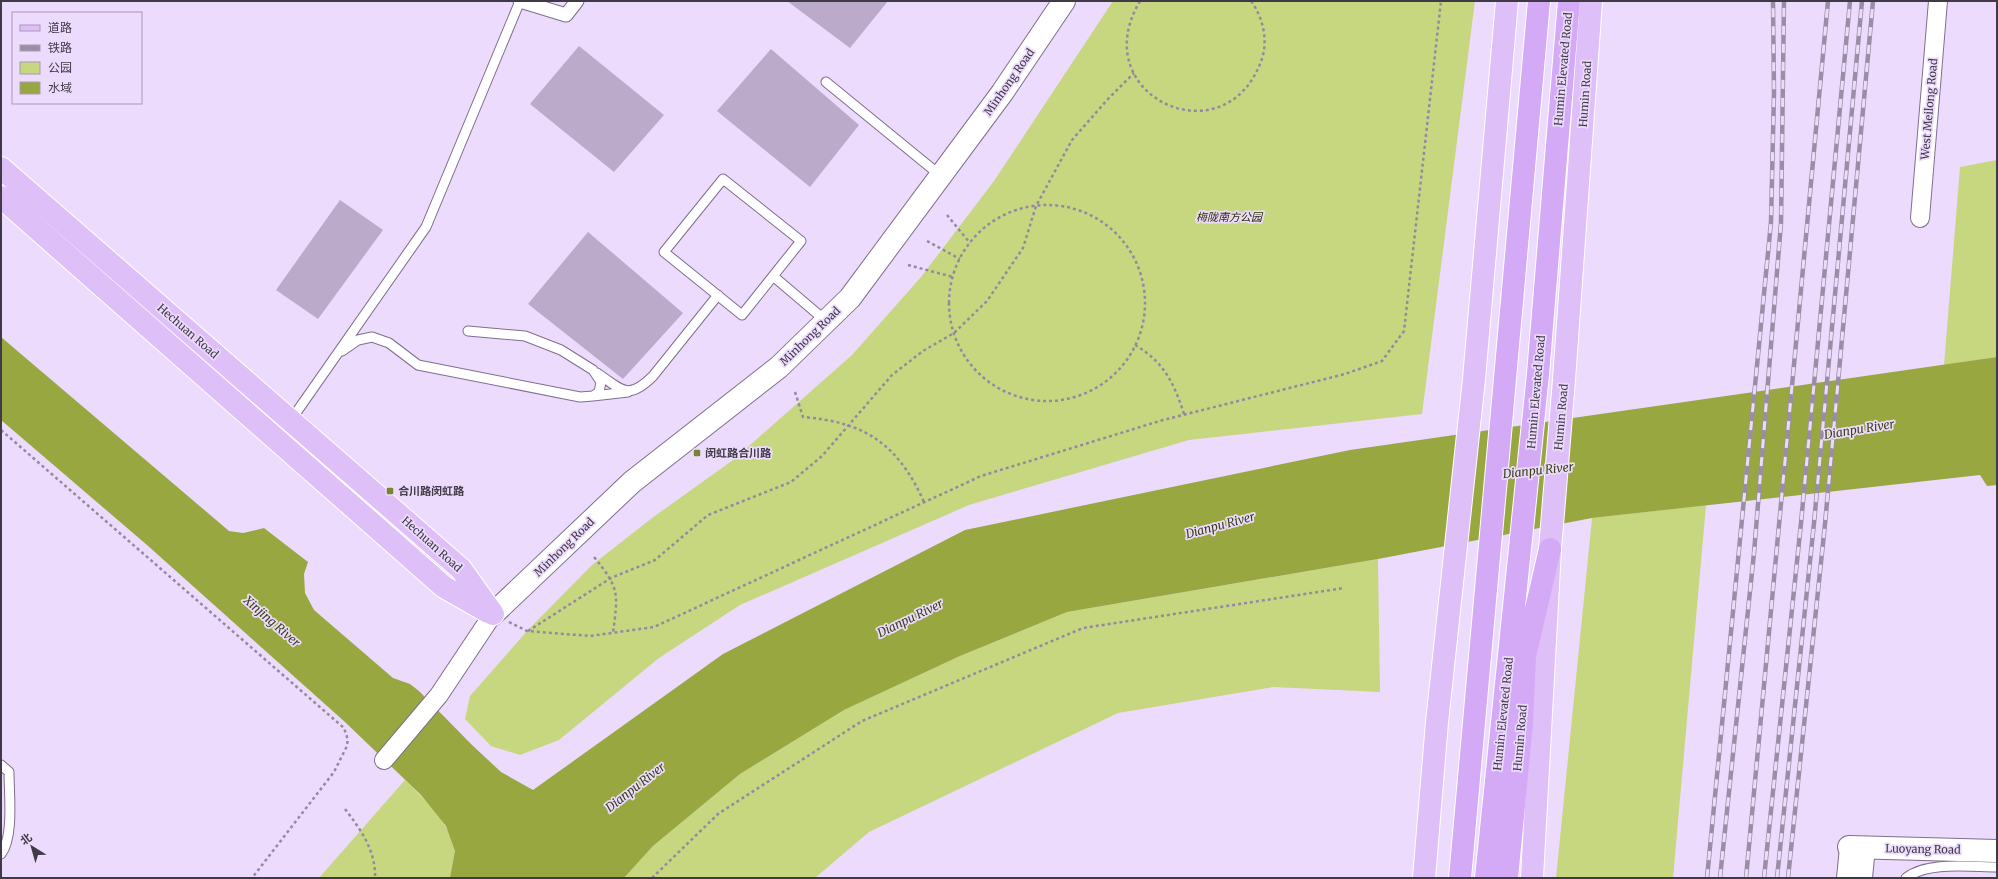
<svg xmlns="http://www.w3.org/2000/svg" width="1998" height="879" viewBox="0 0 1998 879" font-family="Merriweather,'Noto Sans SC',serif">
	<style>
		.green { fill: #c7d780 }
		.water { fill: #98a740 }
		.building { fill: #bbaaca }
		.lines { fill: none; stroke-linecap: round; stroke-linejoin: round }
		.service-casing { stroke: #7f6f8c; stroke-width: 11 }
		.pedestrian-casing { stroke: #7f6f8c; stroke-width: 15 }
		.minor-casing { stroke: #7f6f8c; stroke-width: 20 }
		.tertiary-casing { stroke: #7f6f8c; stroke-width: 24 }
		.secondary-casing { stroke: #7f6f8c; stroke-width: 24 }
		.primary-casing { stroke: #fff; stroke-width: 24 }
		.trunk-casing { stroke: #fff; stroke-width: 24 }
		.path { stroke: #9589a0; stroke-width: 2.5; stroke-dasharray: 3 3; stroke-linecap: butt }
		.service { stroke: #fff; stroke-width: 9 }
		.pedestrian { stroke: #fff; stroke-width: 13 }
		.minor { stroke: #fff; stroke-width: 18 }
		.tertiary { stroke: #fff; stroke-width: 22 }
		.secondary { stroke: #fff; stroke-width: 22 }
		.primary { stroke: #dfbff8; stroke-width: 22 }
		.trunk { stroke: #d4aaf6; stroke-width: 22 }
		.rail-casing { stroke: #9a8ea6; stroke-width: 4.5 }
		.rail { stroke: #ecdbfc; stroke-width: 3; stroke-dasharray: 9; stroke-linecap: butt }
		.poi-dot { fill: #788432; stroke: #ecdbfc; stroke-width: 1.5 }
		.labels { text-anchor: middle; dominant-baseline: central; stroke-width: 3.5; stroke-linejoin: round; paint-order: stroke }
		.street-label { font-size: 11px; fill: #403947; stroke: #ecdbfc }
		.park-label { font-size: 11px; font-style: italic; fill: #292e02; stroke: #ecdbfc }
		.poi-label { font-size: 11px; font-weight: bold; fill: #403947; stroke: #ecdbfc; text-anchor: start }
		.water-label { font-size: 12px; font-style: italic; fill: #383f15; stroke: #ecdbfc }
	</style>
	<rect width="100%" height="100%" fill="#ecdbfc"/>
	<path class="green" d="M1113,1H1475L1422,414L1189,440L969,505L740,605L659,658L559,740L520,755L491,746L465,719L470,696L527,631L592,565L652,518L733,460L852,355L921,277L994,181Z
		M1997,160V357L1944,365L1960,167Z
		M1706,505L1673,878H1556L1592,518Z
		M1378,559L1380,692L1273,687L1118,713L869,832L815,878H624L653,846L740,774L844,710L960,656L1067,612Z
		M405,780C422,797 453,825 455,852C455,860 452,869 451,876L453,878H319Z"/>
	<path class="water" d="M1,337L229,531L243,533L264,528L308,562L304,574L305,593L314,610L393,678L410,684L419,691L472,745L501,772L533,790L723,654L965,530L1350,450L1997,357V485L1987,486L1980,475L1592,518L1378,559L1067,612L960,656L844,710L740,774L653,846L624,878H450L455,851L446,826L421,795L345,722L147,545L1,420Z"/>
	<path class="building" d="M787,1H888L850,48Z
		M579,46L664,115L614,172L530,104Z
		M771,49L859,125L810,187L717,111Z
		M340,200L383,230L318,319L276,290Z
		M588,232L683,313L623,379L528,304Z"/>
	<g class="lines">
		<g class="service-casing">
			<path id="service" d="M826,82L941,176
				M723,179L801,241L742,315L664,252Z
				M773,276L826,321
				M342,351L358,340L372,337L389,343L418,365L580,397L593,396L599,392L601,382L593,370L561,350L525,336L468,331
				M597,373C622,390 628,401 653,376L718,295
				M593,396L628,392
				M291,420L426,227L520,1
				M1,765L9,772C9,794 14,837 1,854
				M1906,878C1927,861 1971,867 1997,867"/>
		</g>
		<g class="pedestrian-casing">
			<path id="pedestrian" d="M520,1L566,15L577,1"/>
		</g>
		<g class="minor-casing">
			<path id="minor" d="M1920,218L1938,1
				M384,760L439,695L493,614
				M1846,878L1849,847
				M1863,878L1866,847"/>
		</g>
		<g class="tertiary-casing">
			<path id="tertiary" d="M1849,847L1997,851"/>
		</g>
		<g class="secondary-casing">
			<path id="secondary" d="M493,614L632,482L779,367L850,298L1002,93L1064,1"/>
		</g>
		<g class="primary-casing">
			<path id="primary" d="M1,168L461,569L493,614
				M1,197L444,587L488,612
				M1424,878L1437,722L1474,379L1507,1
				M1532,878L1550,549L1564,380L1591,1"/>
		</g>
		<g class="trunk-casing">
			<path id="trunk" d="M1460,878L1539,1
				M1486,878L1538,374L1569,1
				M1507,878L1522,723L1525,656L1550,549"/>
		</g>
		<path class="path" d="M1140,1C1084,95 1222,159 1260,64C1269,43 1264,19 1251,1
			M949 303a98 98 0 1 1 196 0a98 98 0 1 1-196 0Z
			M947,215L970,243
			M927,241L960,259
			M908,265L953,277
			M1135,345C1164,362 1174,383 1184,414
			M795,392L803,417C865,422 898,444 924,502
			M1,430L344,728L348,740L346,748L334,772L252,878
			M594,557C620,589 618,593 613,633
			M509,622L527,631L590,636L654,627L981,476L1163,420L1345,374L1382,361L1404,331L1441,1
			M528,631L611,578L655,560L708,515L791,482L822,456L892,375L923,351L954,333L987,301L1023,248L1036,206L1072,140L1108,99L1134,73
			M345,809C361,830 376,851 375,878
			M652,878L718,814L862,721L1083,628L1344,588"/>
		<use href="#service" class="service"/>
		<use href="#pedestrian" class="pedestrian"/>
		<use href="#minor" class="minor"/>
		<use href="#tertiary" class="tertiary"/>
		<use href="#secondary" class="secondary"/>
		<use href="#primary" class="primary"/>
		<use href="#trunk" class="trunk"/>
		<g class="rail-casing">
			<path id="rail" d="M1707,878L1771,222L1774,93L1773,1
				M1720,878L1754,553L1781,223L1784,1
				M1746,878L1828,1
				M1764,878L1801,523L1850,1
				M1777,878L1814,523L1862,1
				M1788,878L1825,524L1873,1"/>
		</g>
		<use href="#rail" class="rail"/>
	</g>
	<g class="poi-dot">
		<rect x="693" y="449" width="8" height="8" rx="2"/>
		<rect x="386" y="487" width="8" height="8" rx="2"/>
	</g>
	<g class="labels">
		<g class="street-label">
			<text transform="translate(1563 69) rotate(-85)">Humin Elevated Road</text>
			<text transform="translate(1009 82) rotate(-55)">Minhong Road</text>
			<text transform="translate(1585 94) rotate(-86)">Humin Road</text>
			<text transform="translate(1929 109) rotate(-85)">West Meilong Road</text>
			<text transform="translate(188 331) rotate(41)">Hechuan Road</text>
			<text transform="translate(810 336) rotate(-44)">Minhong Road</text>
			<text transform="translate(1536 392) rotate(-85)">Humin Elevated Road</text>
			<text transform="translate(1561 417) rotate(-85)">Humin Road</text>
			<text transform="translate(432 544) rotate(42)">Hechuan Road</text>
			<text transform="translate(564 547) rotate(-44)">Minhong Road</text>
			<text transform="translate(1503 714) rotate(-84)">Humin Elevated Road</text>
			<text transform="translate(1520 738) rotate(-85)">Humin Road</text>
			<text transform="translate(1923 849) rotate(1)">Luoyang Road</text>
		</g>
		<g class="park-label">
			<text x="1229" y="217">梅陇南方公园</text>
		</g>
		<g class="poi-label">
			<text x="705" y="453">闵虹路合川路</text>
			<text x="398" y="491">合川路闵虹路</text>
		</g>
		<g class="water-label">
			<text transform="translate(1859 429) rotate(-9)">Dianpu River</text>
			<text transform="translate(1538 470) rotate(-6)">Dianpu River</text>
			<text transform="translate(1220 525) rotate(-15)">Dianpu River</text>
			<text transform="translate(910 618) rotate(-26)">Dianpu River</text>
			<text transform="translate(272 621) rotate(41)">Xinjing River</text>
			<text transform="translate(635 787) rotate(-38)">Dianpu River</text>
		</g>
	</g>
	<rect width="1998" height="879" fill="none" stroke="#403947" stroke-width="4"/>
	<rect x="12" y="12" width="130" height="92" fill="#ecdbfc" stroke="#a79ab4"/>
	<rect x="20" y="25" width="20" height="6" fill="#dfbff8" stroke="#a79ab4"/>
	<text x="48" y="32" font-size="12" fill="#403947">道路</text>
	<rect x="20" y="45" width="20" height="6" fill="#9a8ea6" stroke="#a79ab4"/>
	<text x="48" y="52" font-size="12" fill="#403947">铁路</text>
	<rect x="20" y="62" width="20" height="12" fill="#c7d780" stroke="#a79ab4"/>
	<text x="48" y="72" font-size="12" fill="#403947">公园</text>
	<rect x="20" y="82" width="20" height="12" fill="#98a740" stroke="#a79ab4"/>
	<text x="48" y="92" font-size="12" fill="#403947">水域</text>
	<g transform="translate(32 847) rotate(323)" stroke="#ecdbfc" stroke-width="3" paint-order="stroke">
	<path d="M0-3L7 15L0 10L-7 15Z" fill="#403947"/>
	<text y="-6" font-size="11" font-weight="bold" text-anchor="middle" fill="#403947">北</text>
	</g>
</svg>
